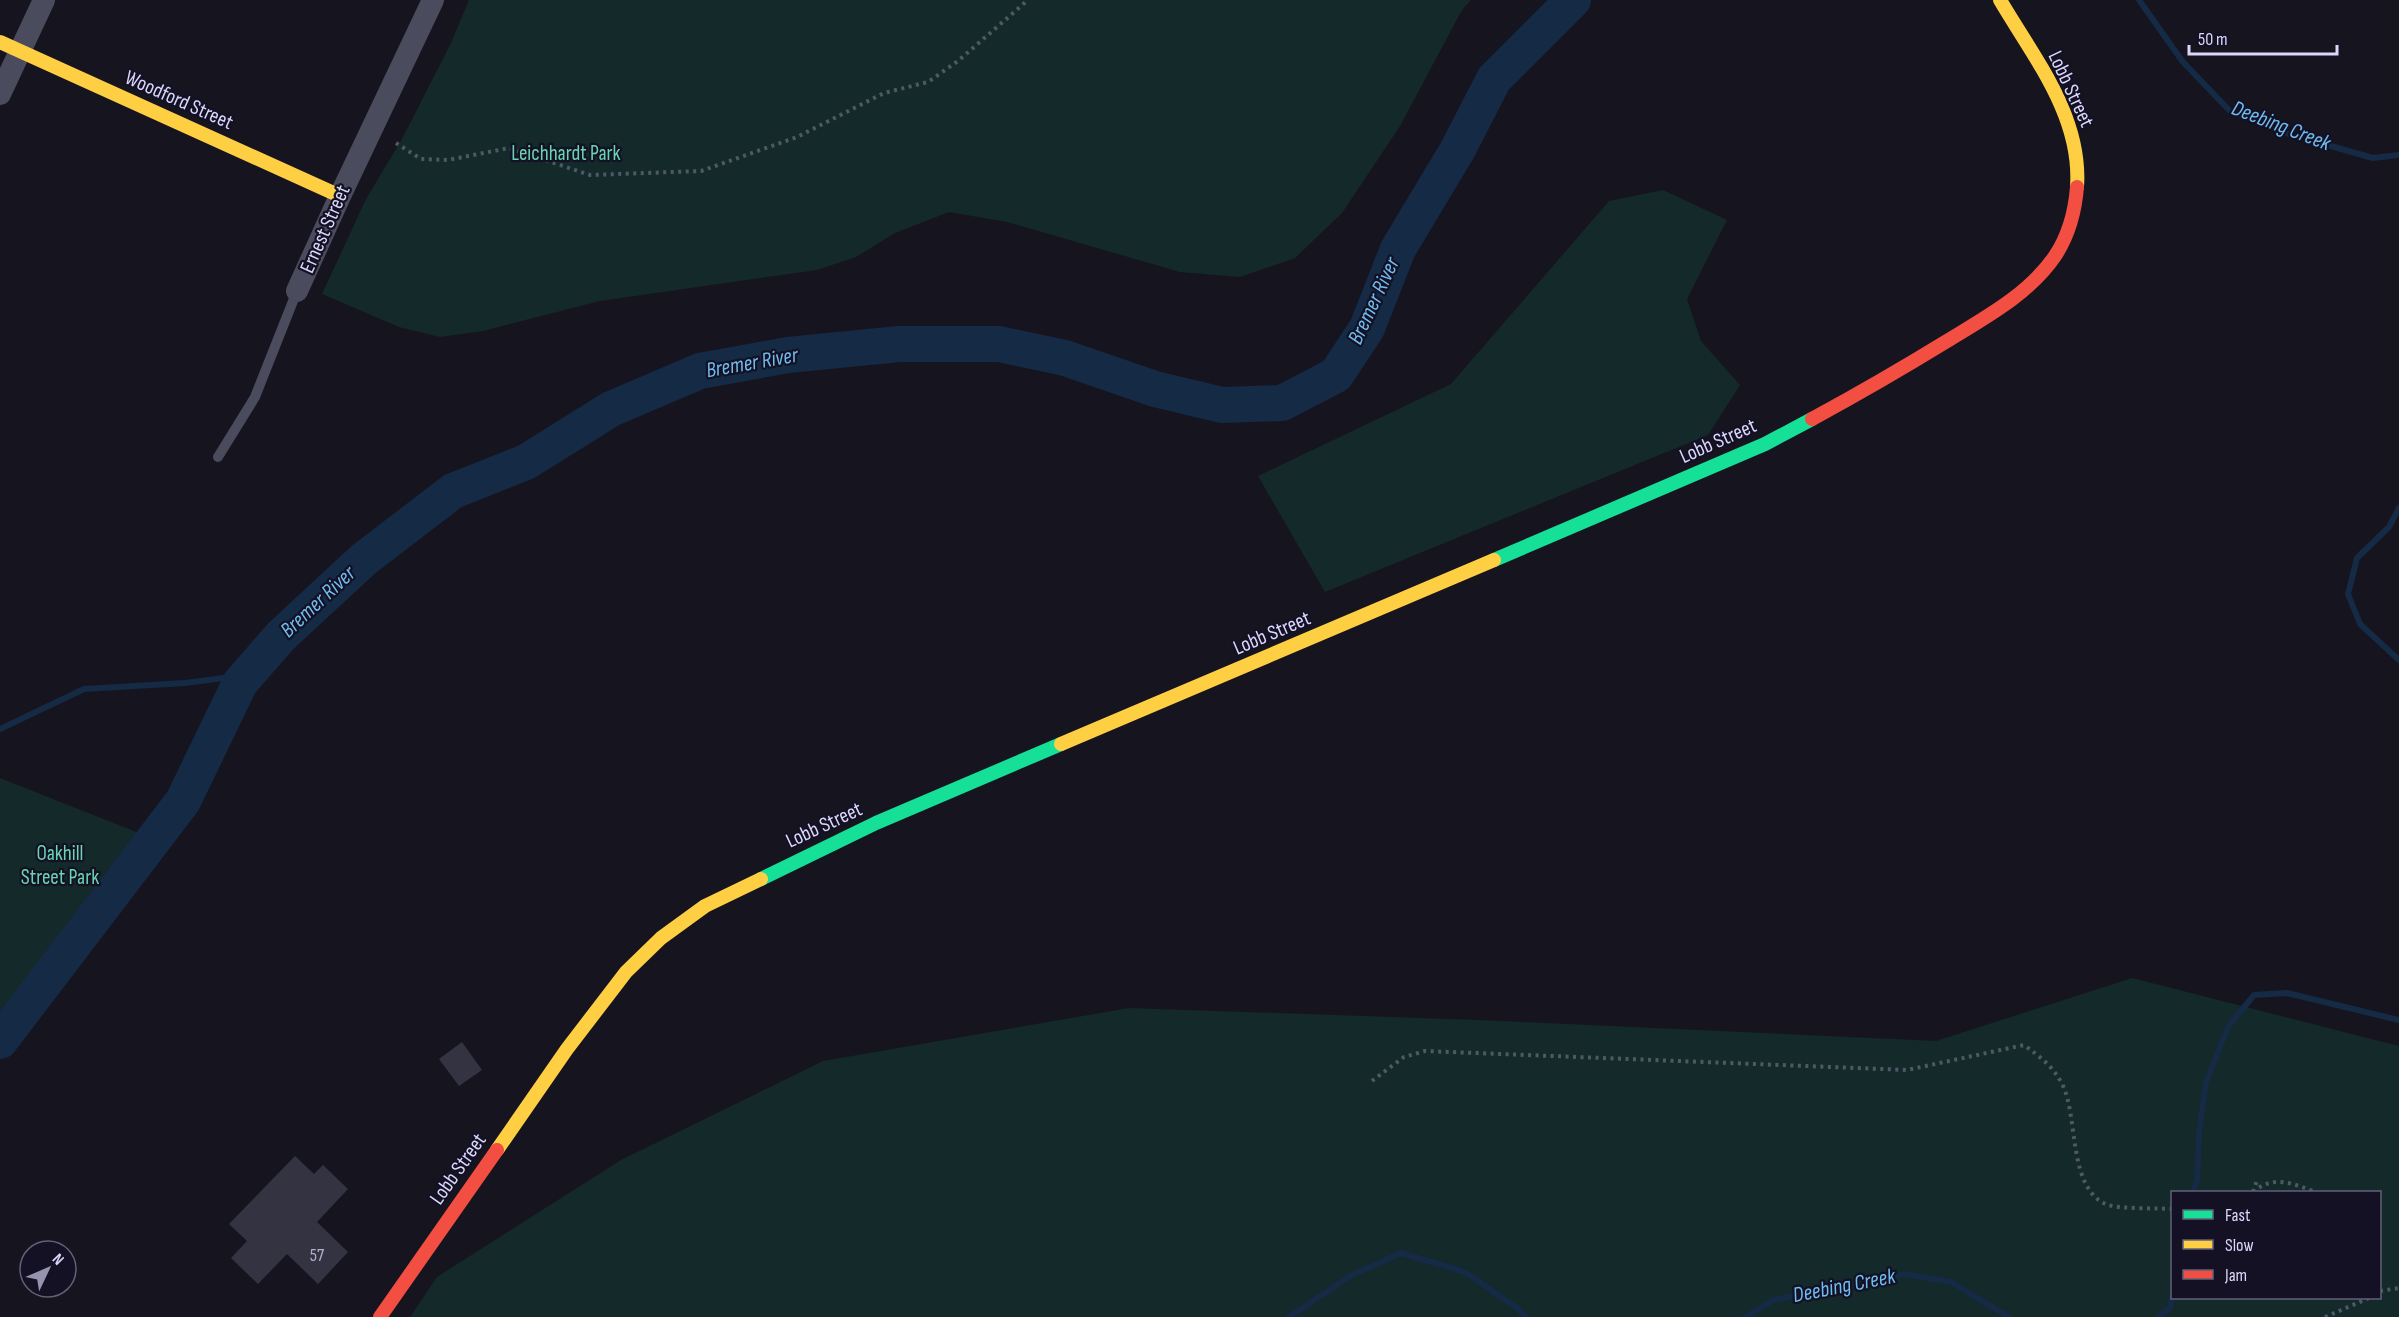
<svg xmlns="http://www.w3.org/2000/svg" width="2399" height="1317" viewBox="0 0 2399 1317" font-family="'Sofia Sans Condensed',sans-serif">
	<style>
		.green { fill: #142929; fill-rule: evenodd }
		.lines { fill: none; stroke-linecap: round; stroke-linejoin: round }
		.stream { stroke: #152a45; stroke-width: 6 }
		.river { stroke: #152a45; stroke-width: 36 }
		.building { fill: #343341 }
		.path { stroke: #4d5a65; stroke-width: 4; stroke-dasharray: 3 4.5; stroke-linecap: butt }
		.lane { stroke: #4b4b5e; stroke-width: 10 }
		.street { stroke: #4b4b5e; stroke-width: 22 }
		.fast { stroke: #16e098; stroke-width: 14 }
		.slow { stroke: #ffcf43; stroke-width: 14 }
		.jam { stroke: #f24e42; stroke-width: 14 }
		.labels { text-anchor: middle; dominant-baseline: central; stroke-width: 4.5; stroke-linejoin: round; paint-order: stroke }
		.number-label { font-size: 18px; fill: #b0aecc }
		.street-label { font-size: 21px; fill: #d9d7fb; stroke: #131123 }
		.park-label { font-size: 21px; fill: #69d4b3; stroke: #131123 }
		.water-label { font-size: 22px; font-style: italic; fill: #6fbcf1; stroke: #131123 }
	</style>
	<rect width="100%" height="100%" fill="#16151f"/>
	<path class="green" d="M469,0H1471L1462,10L1400,126L1342,213L1295,258L1240,277L1180,272L1007,222L949,212L895,233L856,257L817,270L600,301L483,331L440,337L399,327L322,294L366,199L402,139L451,43Z
		M1663,190L1727,220L1687,299L1701,341L1740,385L1708,435L1325,592L1258,476L1451,384L1609,201Z
		M0,778L154,839L0,1041Z
		M2132,978L2399,1046V1317H410L437,1277L621,1160L823,1061L1129,1008L1479,1020L1936,1041ZM2172,1192H2380V1298H2172Z"/>
	<g class="lines">
		<path class="stream" d="M2139,0L2183,62L2230,111L2292,135L2373,158L2399,155
			M2399,508L2389,527L2357,558L2348,594L2360,624L2399,660
			M0,729L84,689L185,683L247,675
			M2193,1192L2197,1181L2199,1133L2206,1082L2228,1027L2254,995L2287,993L2399,1020
			M1289,1317L1350,1276L1401,1253L1465,1272L1517,1308L1526,1317
			M1746,1317L1773,1300L1905,1274L1951,1282L2009,1317
			M2158,1317L2170,1308L2172,1296"/>
		<path class="river" d="M0,1041L183,801L240,683L281,636L363,560L453,491L526,462L611,409L700,371L788,355L899,344H999L1065,358L1155,389L1222,405L1282,403L1336,375L1367,328L1398,249L1458,149L1494,79L1573,0"/>
	</g>
	<path class="building" d="M462,1042L482,1070L459,1086L439,1059Z
		M295,1156L314,1174L323,1165L348,1189L317,1222L348,1252L318,1284L287,1254L258,1284L231,1258L247,1241L229,1224Z"/>
	<g class="lines">
		<path class="path" d="M396,143L421,159L448,160L509,148L590,175L701,171L797,137L884,93L928,82L958,61L1028,0
			M1372,1081L1404,1057L1425,1051L1907,1070L2024,1045C2040,1057 2053,1066 2062,1084C2079,1116 2067,1190 2108,1205C2122,1209 2156,1208 2172,1209
			M2253,1192C2272,1175 2293,1183 2315,1192
			M2253,1192L2257,1180
			M2380,1291L2399,1288
			M2325,1317L2369,1298"/>
		<path class="lane" d="M218,457L255,397L297,291"/>
		<path class="street" d="M0,94L44,0
			M297,291L340,196L433,0"/>
		<path class="fast" d="M1494,560L1765,444L1812,419
			M761,879L876,823L1061,744"/>
		<path class="slow" d="M2000,0C2034,58 2082,116 2077,187
			M0,42L340,196
			M1061,744L1494,560
			M497,1150L567,1049L626,972L661,938L705,906L761,879"/>
		<path class="jam" d="M1812,419C1858,394 1903,368 1947,341C1986,317 2029,294 2055,256C2069,235 2075,212 2077,187
			M380,1317L497,1150"/>
	</g>
	<g class="labels">
		<g class="number-label">
			<text x="317" y="1255">57</text>
		</g>
		<g class="street-label">
			<text transform="translate(2071 89) rotate(65)">Lobb Street</text>
			<text transform="translate(179 100) rotate(24)">Woodford Street</text>
			<text transform="translate(325 229) rotate(-66)">Ernest Street</text>
			<text transform="translate(1718 441) rotate(-24)">Lobb Street</text>
			<text transform="translate(1272 633) rotate(-23)">Lobb Street</text>
			<text transform="translate(824 825) rotate(-25)">Lobb Street</text>
			<text transform="translate(458 1169) rotate(-55)">Lobb Street</text>
		</g>
		<g class="park-label">
			<text x="566" y="153">Leichhardt Park</text>
			<text x="60" y="853">Oakhill<tspan x="60" dy="24">Street Park</tspan></text>
		</g>
		<g class="water-label">
			<text transform="translate(2281 126) rotate(21)">Deebing Creek</text>
			<text transform="translate(1374 301) rotate(-65)">Bremer River</text>
			<text transform="translate(752 363) rotate(-10)">Bremer River</text>
			<text transform="translate(318 602) rotate(-43)">Bremer River</text>
			<text transform="translate(1844 1286) rotate(-11)">Deebing Creek</text>
		</g>
	</g>
	<rect x="2171" y="1191" width="210" height="108" fill="#131123" stroke="#626079" stroke-width="1.5"/>
	<rect x="2183" y="1210" width="30" height="9" fill="#16e098" stroke="#626079" stroke-width="1.5"/>
	<text x="2225" y="1221" font-size="18" fill="#d9d7fb">Fast</text>
	<rect x="2183" y="1240" width="30" height="9" fill="#ffcf43" stroke="#626079" stroke-width="1.5"/>
	<text x="2225" y="1251" font-size="18" fill="#d9d7fb">Slow</text>
	<rect x="2183" y="1270" width="30" height="9" fill="#f24e42" stroke="#626079" stroke-width="1.5"/>
	<text x="2225" y="1281" font-size="18" fill="#d9d7fb">Jam</text>
	<g transform="translate(48 1269) rotate(46)"><circle r="28" fill="#131123" stroke="#626079" stroke-width="1.5"/>
	<path d="M0-4.5L10 22L0 15L-10 22Z" fill="#9593ae"/>
	<text y="-9" font-size="16" font-weight="bold" text-anchor="middle" fill="#d9d7fb">N</text>
	</g>
	<path d="M2189 45v9h148v-9" fill="none" stroke="#d9d7fb" stroke-width="3"/>
	<text x="2198" y="45" font-size="18" fill="#d9d7fb" stroke="#131123" stroke-width="4.5" paint-order="stroke">50 m</text>
</svg>
